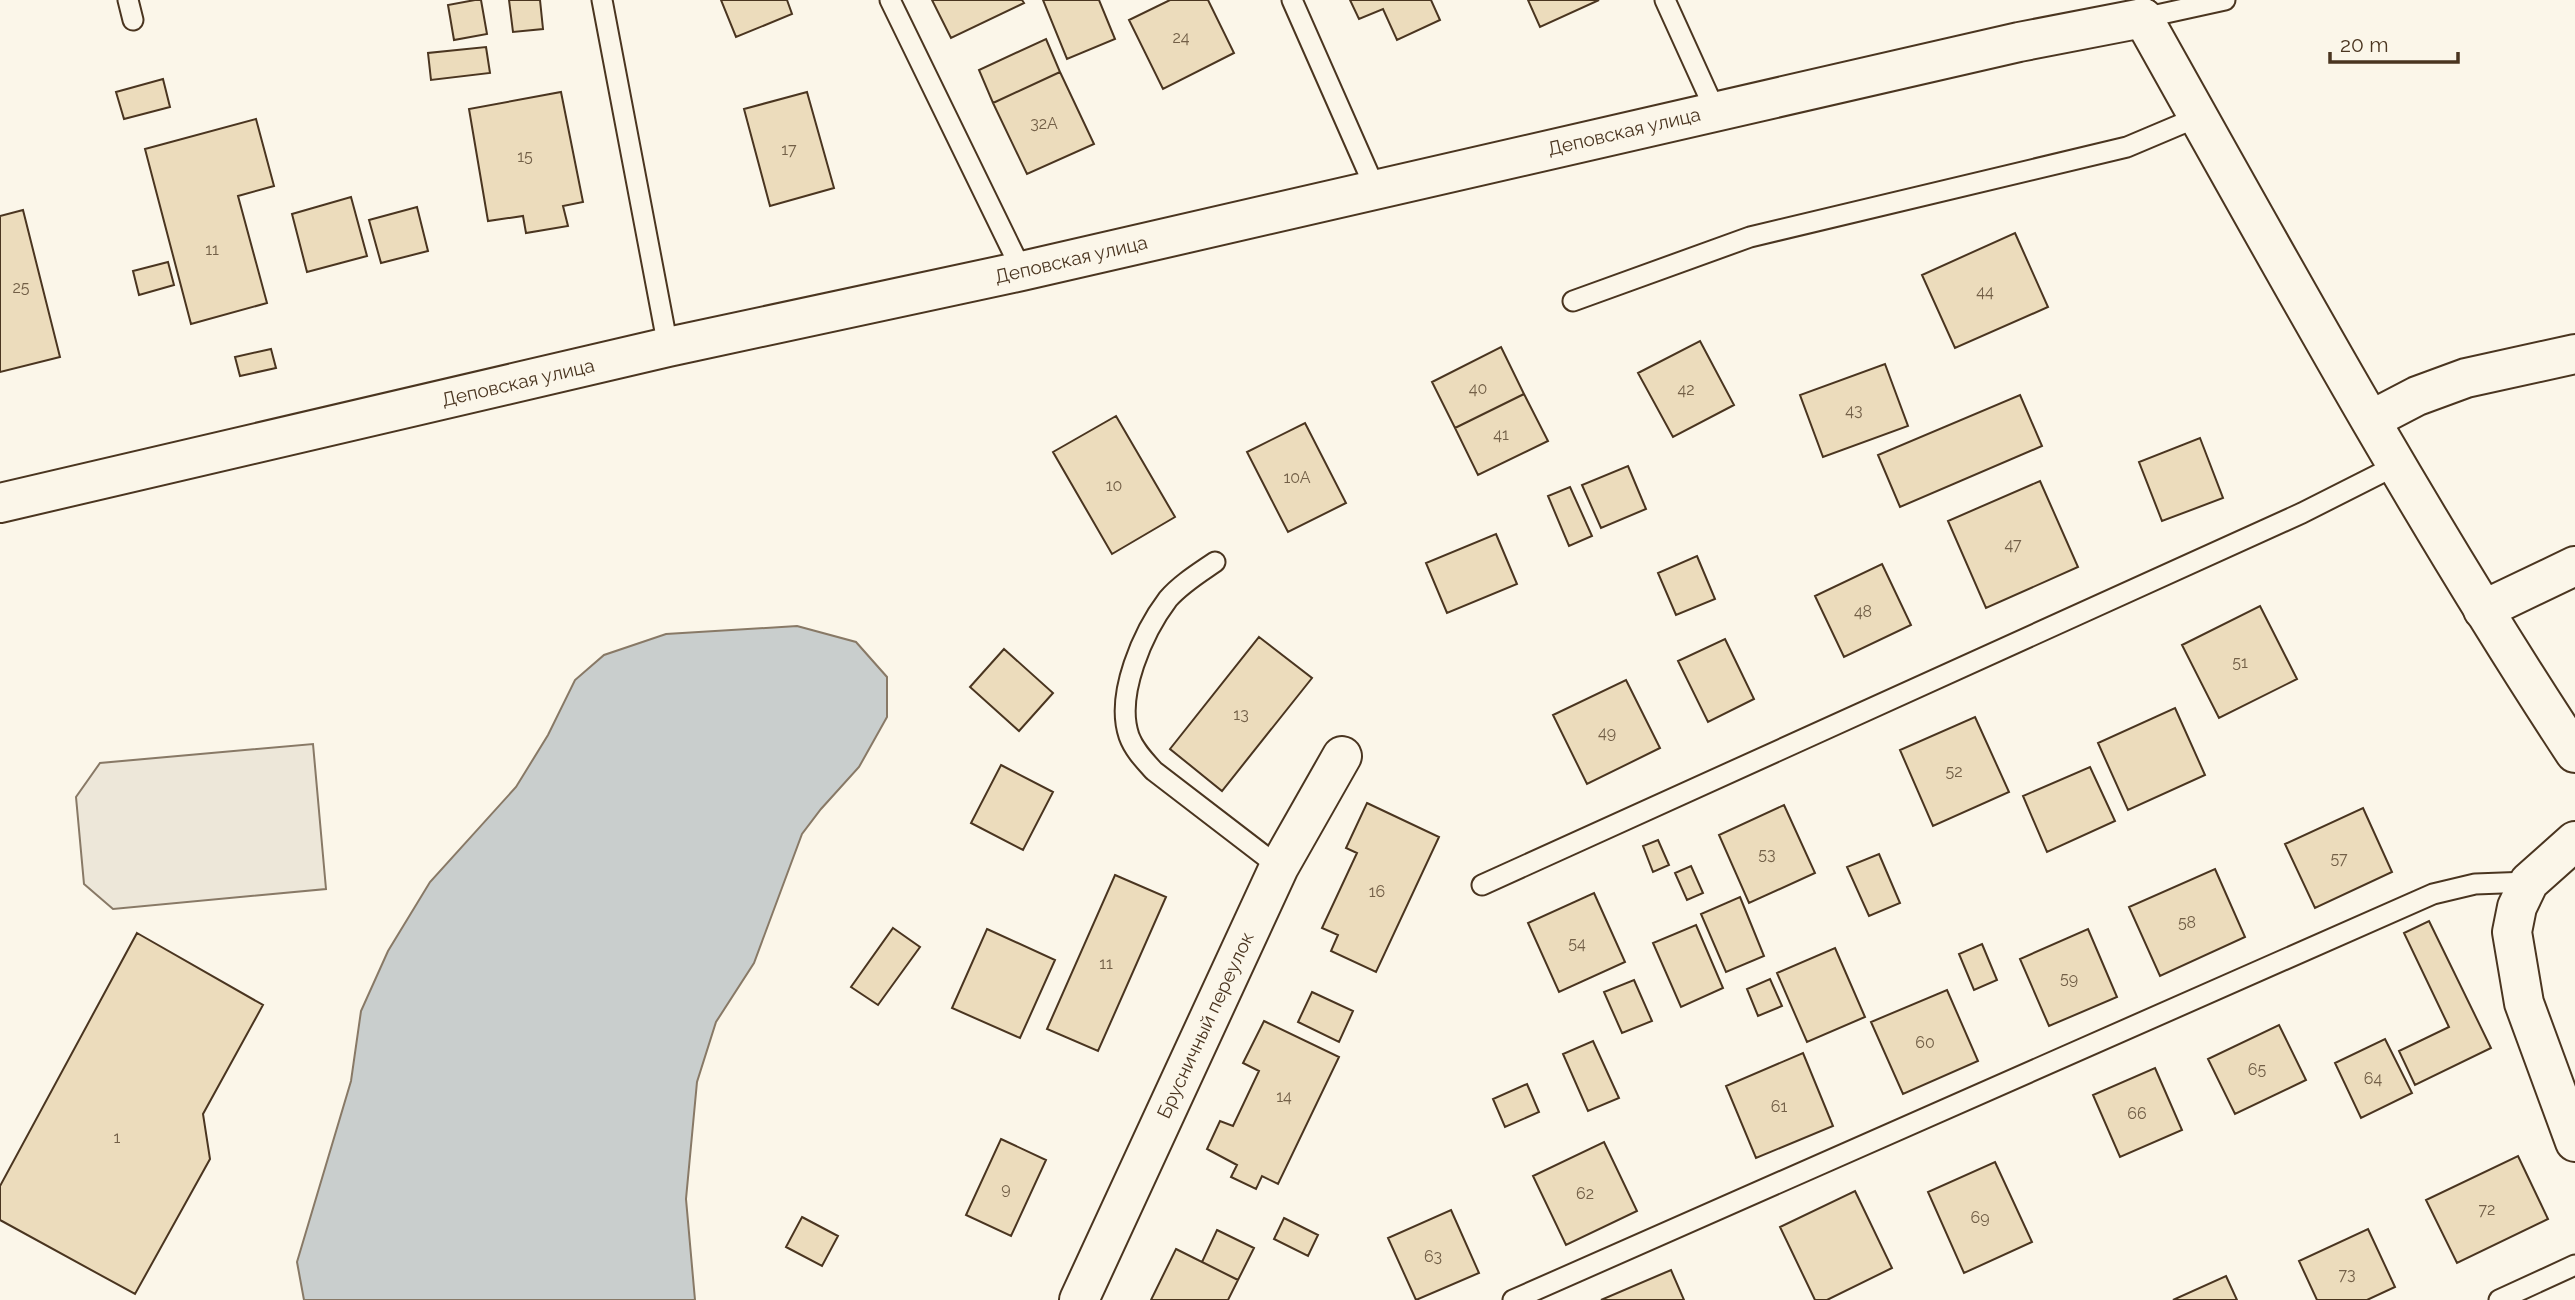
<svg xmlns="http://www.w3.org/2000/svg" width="2575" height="1300" viewBox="0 0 2575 1300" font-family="Raleway,sans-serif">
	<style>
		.parking { fill: #ede7d9; stroke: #887966; stroke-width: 2 }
		.water { fill: #c9cecd; stroke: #887966; stroke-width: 2 }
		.building { fill: #ecdcbc; stroke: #4a3520; stroke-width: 2 }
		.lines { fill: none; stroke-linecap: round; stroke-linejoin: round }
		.service-casing { stroke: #4a3520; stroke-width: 23 }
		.minor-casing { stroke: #4a3520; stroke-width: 42 }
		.tertiary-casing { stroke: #4a3520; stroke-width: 42 }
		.primary-casing { stroke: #4a3520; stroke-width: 42 }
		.service { stroke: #fbf6e9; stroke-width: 19 }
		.minor { stroke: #fbf6e9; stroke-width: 38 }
		.tertiary { stroke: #fbf6e9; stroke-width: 38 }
		.primary { stroke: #fbf6e9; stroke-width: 38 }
		.labels { text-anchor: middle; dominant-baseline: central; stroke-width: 5; stroke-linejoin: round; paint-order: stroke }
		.number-label { font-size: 16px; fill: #725f47 }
		.street-label { font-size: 19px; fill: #4a3520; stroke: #fbf6e9 }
	</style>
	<rect width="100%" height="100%" fill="#fbf6e9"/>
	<path class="parking" d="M313,744L326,889L113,909L84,884L76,797L100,763Z"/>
	<path class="water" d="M797,626L856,642L887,677V717L859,767L821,809L802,834L754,963L716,1022L697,1082L686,1199L695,1300H304L297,1262L351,1081L361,1011L388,951L430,882L516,787L548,735L575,680L604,655L666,634Z"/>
	<path class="building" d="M475,0H481L487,34L454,40L448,5Z
		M509,0H540L543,29L513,32Z
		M721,0H787L792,14L736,37Z
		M932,0H1022L1024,3L951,38Z
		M1043,0H1099L1115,39L1067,59Z
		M1170,0H1208L1234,53L1163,89L1129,20Z
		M1350,0H1431L1440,20L1397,40L1383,9L1359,19Z
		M1528,0H1599L1540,27Z
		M1046,39L1060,72L993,103L979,70Z
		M486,47L490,73L431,80L428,53Z
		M1060,72L1094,144L1027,174L993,103Z
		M163,79L170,107L124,119L116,92Z
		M561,92L583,202L563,206L568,226L526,233L523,216L488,221L469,109Z
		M807,92L834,188L770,206L744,109Z
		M256,119L274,186L238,196L267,303L191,324L145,149Z
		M351,197L367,256L307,272L292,214Z
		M417,207L428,251L381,263L369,220Z
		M23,210L60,357L0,372V216Z
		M2015,233L2048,307L1955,348L1922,275Z
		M168,262L174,285L139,295L133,271Z
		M1700,341L1734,405L1673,437L1638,373Z
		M1501,347L1524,394L1455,428L1432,382Z
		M271,349L276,368L240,376L235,357Z
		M1885,364L1908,426L1823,457L1800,395Z
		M1524,394L1548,441L1478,475L1455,428Z
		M2020,395L2042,446L1900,507L1878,455Z
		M1116,416L1175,517L1112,554L1053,452Z
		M1305,423L1346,503L1288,532L1247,452Z
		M2200,438L2223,498L2162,521L2139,462Z
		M1628,466L1646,509L1601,528L1582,485Z
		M2040,481L2078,567L1986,608L1948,521Z
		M1570,487L1592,536L1569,546L1548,496Z
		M1496,534L1517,584L1447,613L1426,563Z
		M1697,556L1715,599L1676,615L1658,573Z
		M1882,564L1911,625L1844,657L1815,596Z
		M2260,606L2297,679L2219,718L2182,645Z
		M1259,637L1312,678L1222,791L1170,749Z
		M1725,639L1754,699L1708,722L1678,661Z
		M1004,649L1053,693L1019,731L970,687Z
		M1626,680L1660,748L1587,784L1553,715Z
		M2175,708L2205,775L2128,810L2098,743Z
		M1975,717L2009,792L1933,826L1900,750Z
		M1001,765L1053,792L1023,850L971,823Z
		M2090,767L2115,821L2047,852L2023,796Z
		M1367,803L1439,837L1376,972L1331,951L1338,935L1322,928L1357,853L1346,848Z
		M1784,805L1815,873L1749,903L1719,835Z
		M2363,808L2392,872L2315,908L2285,844Z
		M1658,840L1669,865L1653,872L1643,846Z
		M1879,854L1900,903L1869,916L1847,867Z
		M1691,866L1703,893L1687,900L1675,873Z
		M2215,869L2245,937L2160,976L2129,907Z
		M1115,875L1166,897L1098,1051L1047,1029Z
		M1594,893L1625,962L1559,992L1528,923Z
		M1740,897L1764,956L1726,972L1701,914Z
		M2429,921L2491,1048L2415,1085L2399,1051L2449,1027L2404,933Z
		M1696,925L1723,988L1681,1007L1653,943Z
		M893,928L920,947L878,1005L851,987Z
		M987,929L1055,960L1020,1038L952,1008Z
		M2088,929L2117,997L2049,1026L2020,959Z
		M137,933L263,1005L203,1114L210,1159L135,1294L0,1220V1186Z
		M1982,944L1997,980L1974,990L1959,954Z
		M1835,948L1865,1017L1807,1042L1777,973Z
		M1770,979L1782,1006L1758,1016L1747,989Z
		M1634,980L1652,1021L1622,1033L1604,992Z
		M1947,990L1978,1061L1903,1094L1871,1022Z
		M1312,992L1353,1011L1339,1042L1298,1022Z
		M1264,1021L1339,1057L1278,1184L1262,1176L1256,1189L1231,1177L1237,1165L1207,1149L1220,1121L1233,1126L1259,1071L1243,1063Z
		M2279,1025L2306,1080L2235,1114L2208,1059Z
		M2385,1039L2412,1093L2361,1118L2335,1063Z
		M1593,1041L1619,1098L1588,1111L1563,1054Z
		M1803,1053L1833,1126L1756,1158L1726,1086Z
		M2155,1068L2182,1130L2120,1157L2093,1095Z
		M1527,1084L1539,1112L1505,1127L1493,1099Z
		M1001,1139L1046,1160L1011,1236L966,1215Z
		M1604,1142L1637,1211L1566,1245L1533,1176Z
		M2518,1156L2548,1219L2457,1263L2426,1200Z
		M1995,1162L2032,1242L1964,1273L1928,1192Z
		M1855,1191L1892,1268L1827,1300H1815L1780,1227Z
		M1451,1210L1479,1273L1416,1300L1388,1238Z
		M802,1217L838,1236L822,1266L786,1247Z
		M1284,1218L1318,1235L1308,1256L1274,1239Z
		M2368,1229L2395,1287L2367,1300H2317L2299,1261Z
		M1217,1230L1254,1248L1238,1280L1202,1262Z
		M1176,1249L1238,1280L1228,1300H1151Z
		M1671,1270L1684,1300H1601Z
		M2226,1276L2237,1300H2173Z"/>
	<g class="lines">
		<g class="service-casing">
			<path id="service" d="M128,0L133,20
				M602,0L668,347
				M890,0L1022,271
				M1292,0L1375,188
				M1665,0L1715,110
				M2143,18L2225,0
				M1573,301L1750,237L2127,147L2198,117
				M1215,562C1199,573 1181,584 1168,599C1143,632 1115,695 1129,736C1134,750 1145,761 1154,771L1279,867
				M1482,885L2302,513L2397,465
				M1513,1300L2433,894L2475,884L2529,882
				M2499,1300L2575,1265"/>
		</g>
		<g class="minor-casing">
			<path id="minor" d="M2371,420L2417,396L2466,378L2575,354
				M2483,610L2575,566
				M2575,841L2529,882L2517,907L2512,932L2524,1003L2575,1142
				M1079,1300L1279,867L1342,756"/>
		</g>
		<g class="tertiary-casing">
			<path id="tertiary" d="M0,503L668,347L1022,271L2019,42L2143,18"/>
		</g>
		<g class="primary-casing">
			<path id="primary" d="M2143,18C2282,266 2419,516 2575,753"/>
		</g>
		<use href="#service" class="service"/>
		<use href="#minor" class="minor"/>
		<use href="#tertiary" class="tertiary"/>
		<use href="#primary" class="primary"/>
	</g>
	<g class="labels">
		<g class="number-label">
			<text x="1181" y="37">24</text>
			<text x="1044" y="123">32А</text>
			<text x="789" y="149">17</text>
			<text x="525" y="156">15</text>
			<text x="212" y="249">11</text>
			<text x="21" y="287">25</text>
			<text x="1985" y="291">44</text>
			<text x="1478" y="388">40</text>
			<text x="1686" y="389">42</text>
			<text x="1854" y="410">43</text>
			<text x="1501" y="434">41</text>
			<text x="1297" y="477">10А</text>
			<text x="1114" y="485">10</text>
			<text x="2013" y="544">47</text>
			<text x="1863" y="611">48</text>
			<text x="2240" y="662">51</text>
			<text x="1241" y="714">13</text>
			<text x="1607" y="732">49</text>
			<text x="1954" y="771">52</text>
			<text x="1767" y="854">53</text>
			<text x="2339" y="858">57</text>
			<text x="1377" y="891">16</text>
			<text x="2187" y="922">58</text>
			<text x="1577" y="943">54</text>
			<text x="1106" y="963">11</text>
			<text x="2069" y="978">59</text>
			<text x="1925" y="1042">60</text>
			<text x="2257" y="1069">65</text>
			<text x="2373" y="1078">64</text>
			<text x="1284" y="1096">14</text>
			<text x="1779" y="1106">61</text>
			<text x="2137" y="1113">66</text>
			<text x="117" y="1137">1</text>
			<text x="1006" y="1188">9</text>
			<text x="1585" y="1193">62</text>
			<text x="2487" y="1209">72</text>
			<text x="1980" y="1217">69</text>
			<text x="1433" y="1256">63</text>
			<text x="2347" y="1274">73</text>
		</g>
		<g class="street-label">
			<text transform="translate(1624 131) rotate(-13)">Деповская улица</text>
			<text transform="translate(1071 259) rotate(-13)">Деповская улица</text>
			<text transform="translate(518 382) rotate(-13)">Деповская улица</text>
			<text transform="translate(1205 1025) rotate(-65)">Брусничный переулок</text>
		</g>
	</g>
	<path d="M2330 52v10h128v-10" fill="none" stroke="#4a3520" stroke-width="3.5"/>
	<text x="2340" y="52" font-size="21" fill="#4a3520" stroke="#fbf6e9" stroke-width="5" paint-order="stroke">20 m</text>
</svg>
